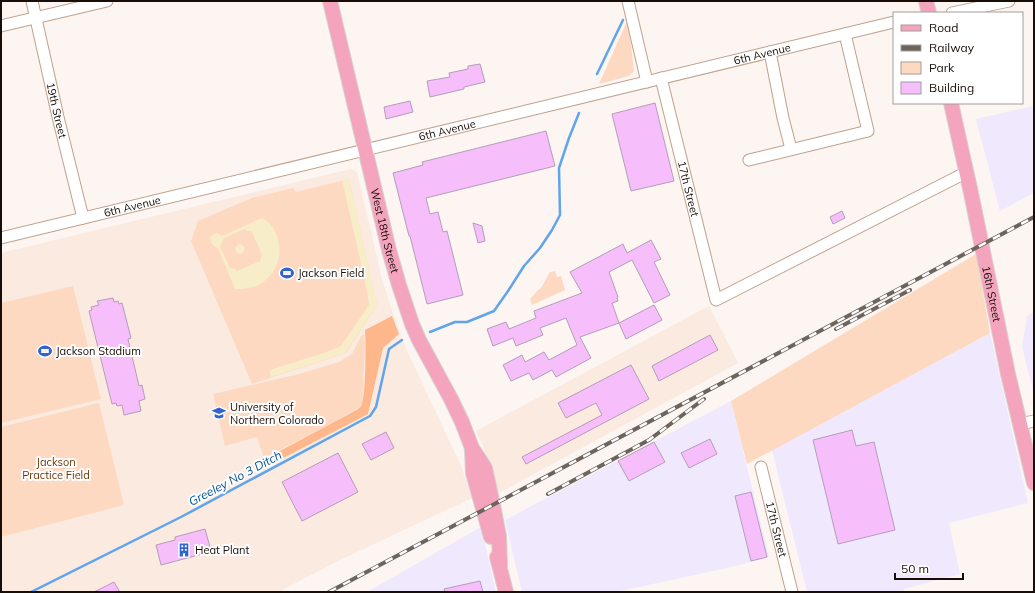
<svg xmlns="http://www.w3.org/2000/svg" width="1035" height="593" viewBox="0 0 1035 593" font-family="Mulish,sans-serif">
	<style>
		.built { fill: #faeae0 }
		.industrial { fill: #f0e9fe }
		.green { fill: #fed9c2 }
		.forest { fill: #fdb78a }
		.sand { fill: #f7edc8; fill-rule: evenodd }
		.lines { fill: none; stroke-linecap: round; stroke-linejoin: round }
		.stream { stroke: #60a4eb; stroke-width: 2.5 }
		.building { fill: #f6bffc; stroke: #b59db7 }
		.minor-casing { stroke: #bfa18d; stroke-width: 13 }
		.major-casing { stroke: #d5d3d2; stroke-width: 16 }
		.minor { stroke: #fff; stroke-width: 11 }
		.major { stroke: #f5a4bd; stroke-width: 14 }
		.rail-casing { stroke: #6d645e; stroke-width: 4 }
		.rail { stroke: #fff; stroke-width: 2.5; stroke-dasharray: 8; stroke-linecap: butt }
		.labels { text-anchor: middle; dominant-baseline: central; stroke-width: 4; stroke-linejoin: round; paint-order: stroke }
		.street-label { font-size: 11px; fill: #180d07; stroke: #fff }
		.poi-label { font-size: 11px; fill: #180d07; stroke: #fff; text-anchor: start }
		.park-label { font-size: 11px; fill: #6d3709; stroke: #fff }
		.water-label { font-size: 12px; font-style: italic; fill: #035292; stroke: #fff }
	</style>
	<rect width="100%" height="100%" fill="#fcf5f1"/>
	<path class="built" d="M351,169L357,173L383,283L402,340L461,466L472,498L340,560L278,592H1V253Z
		M709,306L738,363L499,493L492,480L482,443L478,436L476,431Z"/>
	<path class="industrial" d="M1034,106V193L1000,211L976,119Z
		M1034,312V394L1022,347L1027,316Z
		M990,333L1028,503L949,523L960,574L904,589V592H807L772,450Z
		M731,401L769,557L727,568L616,592H522L505,520Z
		M481,527L496,592H367Z"/>
	<path class="green" d="M628,19L634,71L629,76L599,84Z
		M349,179L377,305L346,353L252,384L191,241L198,221L252,198L293,188L296,192Z
		M976,254L990,333L747,464L731,401Z
		M555,271L557,277L561,276L565,290L532,305L530,299L537,291L541,288L550,272Z
		M73,286L101,399L1,423V303Z
		M364,334L365,346L363,390L362,403L359,407L336,421L264,458L257,437L225,446L213,394L299,374L339,362L352,354L361,336Z
		M99,403L124,505L1,537V427Z"/>
	<path class="forest" d="M392,316L399,334L383,348L368,414L260,470L263,460L351,413C354,411 359,409 361,406C366,398 366,342 365,330Z"/>
	<path class="sand" d="M349,179L377,305L345,353L271,377L270,374V371L273,369L324,353L341,346L369,305L368,297L365,281L342,180Z
		M262,218C267,220 270,224 273,228C288,251 276,282 250,288C245,289 240,289 235,289L218,248C213,246 211,244 210,238L212,235L217,233L222,236ZM245,229L248,231L252,232L262,255L260,261L237,271L235,269L230,268L220,247L224,238Z
		M235.5 249a4.5 4.5 0 1 1 9 0a4.5 4.5 0 1 1-9 0Z"/>
	<g class="lines">
		<path class="stream" d="M597,74L623,20
			M430,332L455,322H467L494,311L508,291L524,266L540,248L552,230L560,215L559,168L569,138L579,113
			M31,592L181,517L370,416L376,407L389,349L402,340"/>
	</g>
	<path class="building" d="M480,64L485,82L464,87V89L430,97L427,81L450,77L449,73L468,69V66Z
		M410,101L413,112L386,119L384,107Z
		M655,103L674,181L631,191L612,114Z
		M546,131L555,166L426,198L430,214L438,212L443,232L447,231L463,295L427,304L410,236H409L393,173L423,165L422,162Z
		M842,211L845,218L833,224L830,217Z
		M473,223L482,226L485,241L478,243Z
		M651,240L661,259L654,262L670,295L654,303L632,260L609,272L618,297L617,298L618,301L612,303L619,323L654,305L662,320L626,339L619,323L580,337L591,358L556,377L552,370L533,380L529,373L511,381L503,365L522,355L525,362L544,352L549,360L577,345L566,318L540,328L543,335L516,346L513,338L493,346L487,329L506,322L509,329L536,318L534,311L582,293L570,272L623,244L627,253Z
		M113,298L114,302L118,301L119,304L122,303L131,338L128,339L139,386L142,385L145,399L139,401L141,411L124,415L122,405L117,406L116,403L112,404L89,311L92,310L91,307L99,305L97,301Z
		M710,335L718,350L659,381L652,366Z
		M631,365L649,399L526,464L522,457L602,415L596,403L566,418L558,403Z
		M852,430L856,446L874,442L895,530L838,544L813,440Z
		M386,432L394,448L371,460L362,444Z
		M710,439L717,454L689,468L681,453Z
		M654,442L665,462L629,481L618,461Z
		M338,453L358,492L302,521L282,482Z
		M751,492L767,557L751,561L735,496Z
		M205,529L210,547V552L161,565L156,545L175,540V537Z
		M480,581L483,592H445L444,589Z
		M114,582L120,592H94Z"/>
	<g class="lines">
		<g class="minor-casing">
			<g id="minor">
				<path id="s1" d="M32,1L58,117L83,218"/>
				<path d="M628,1L647,82"/>
				<path d="M952,13L1009,1"/>
				<path d="M1,26L107,1"/>
				<path d="M770,52L783,118L791,149"/>
				<path id="s2" d="M661,78L716,300L967,172"/>
				<path d="M749,160L868,131L845,34"/>
				<path id="s3" d="M1,238L894,22"/>
				<path d="M1020,424L1034,421"/>
				<path id="s4" d="M761,467L792,592"/>
			</g>
		</g>
		<g class="major-casing">
			<g id="major">
				<path id="s5" d="M330,1L389,250L399,285L412,324L419,340L451,399L462,422L472,448L485,468L493,505L499,536L500,565"/>
				<path d="M926,1L929,13"/>
				<path id="s6" d="M951,103L971,193L1008,374L1034,483"/>
				<path d="M472,450L473,473L491,537"/>
				<path d="M497,557L506,592"/>
			</g>
		</g>
		<use href="#minor" class="minor"/>
		<use href="#major" class="major"/>
		<g class="rail-casing">
			<path id="rail" d="M836,329L910,290
				M548,494L649,440L704,399
				M329,592L1034,217"/>
		</g>
		<use href="#rail" class="rail"/>
	</g>
	<defs>
		<g id="stadium-bare" transform="scale(1.08)"><path d="M0-5a6.5 5 0 1 0 0 10a6.5 5 0 1 0 0-10ZM-3.5-1.8h7v3.6h-7Z" fill="#3064d2" stroke="#fff" stroke-width="2.5" paint-order="stroke"/></g>
		<g id="university-bare" transform="scale(1.08)"><path d="M0-5L7-2L0 1L-7-2ZM-4 1L0 2.5L4 1V4Q0 6-4 4Z" fill="#3064d2" stroke="#fff" stroke-width="2.5" paint-order="stroke"/></g>
		<g id="building-bare" transform="scale(1.08)"><path d="M-4-6H4V6H1V3H-1V6H-4ZM-2.5-4.3h1.7v1.8h-1.7ZM.8-4.3h1.7v1.8H.8ZM-2.5-1h1.7V.8h-1.7ZM.8-1h1.7V.8H.8Z" fill="#3064d2" stroke="#fff" stroke-width="2.5" paint-order="stroke"/></g>
	</defs>
	<g fill-rule="evenodd">
		<use href="#stadium-bare" x="287" y="273"/>
		<use href="#stadium-bare" x="45" y="351"/>
		<use href="#university-bare" x="219" y="413"/>
		<use href="#building-bare" x="184" y="550"/>
	</g>
	<g class="labels">
		<g class="street-label">
			<text stroke="none"><textPath href="#s3" startOffset="783">6th Avenue</textPath></text>
			<text stroke="none"><textPath href="#s1" startOffset="112">19th Street</textPath></text>
			<text stroke="none"><textPath href="#s3" startOffset="459">6th Avenue</textPath></text>
			<text stroke="none"><textPath href="#s2" startOffset="114">17th Street</textPath></text>
			<text stroke="none"><textPath href="#s3" startOffset="135">6th Avenue</textPath></text>
			<text stroke="none"><textPath href="#s5" startOffset="236">West 18th Street</textPath></text>
			<text stroke="none"><textPath href="#s6" startOffset="195">16th Street</textPath></text>
			<text stroke="none"><textPath href="#s4" startOffset="64">17th Street</textPath></text>
		</g>
		<g class="poi-label">
			<text x="298" y="273">Jackson Field</text>
			<text x="56" y="351">Jackson Stadium</text>
			<text x="230" y="407">University of<tspan x="230" dy="13">Northern Colorado</tspan></text>
			<text x="195" y="550">Heat Plant</text>
		</g>
		<g class="park-label">
			<text x="56" y="462">Jackson<tspan x="56" dy="13">Practice Field</tspan></text>
		</g>
		<g class="water-label">
			<text transform="translate(235 478) rotate(-28)">Greeley No 3 Ditch</text>
		</g>
	</g>
	<rect width="1035" height="593" fill="none" stroke="#180d07" stroke-width="4"/>
	<rect x="893" y="12" width="130" height="92" fill="#ffffff" stroke="#a39e9c"/>
	<rect x="901" y="25" width="20" height="6" fill="#f5a4bd" stroke="#a39e9c"/>
	<text x="929" y="32" font-size="12" fill="#180d07">Road</text>
	<rect x="901" y="45" width="20" height="6" fill="#6d645e" stroke="#a39e9c"/>
	<text x="929" y="52" font-size="12" fill="#180d07">Railway</text>
	<rect x="901" y="62" width="20" height="12" fill="#fed9c2" stroke="#a39e9c"/>
	<text x="929" y="72" font-size="12" fill="#180d07">Park</text>
	<rect x="901" y="82" width="20" height="12" fill="#f6bffc" stroke="#a39e9c"/>
	<text x="929" y="92" font-size="12" fill="#180d07">Building</text>
	<path d="M895 573v6h68v-6" fill="none" stroke="#180d07" stroke-width="2"/>
	<text x="901" y="573" font-size="12" fill="#180d07" stroke="#ffffff" stroke-width="3" paint-order="stroke">50 m</text>
</svg>
